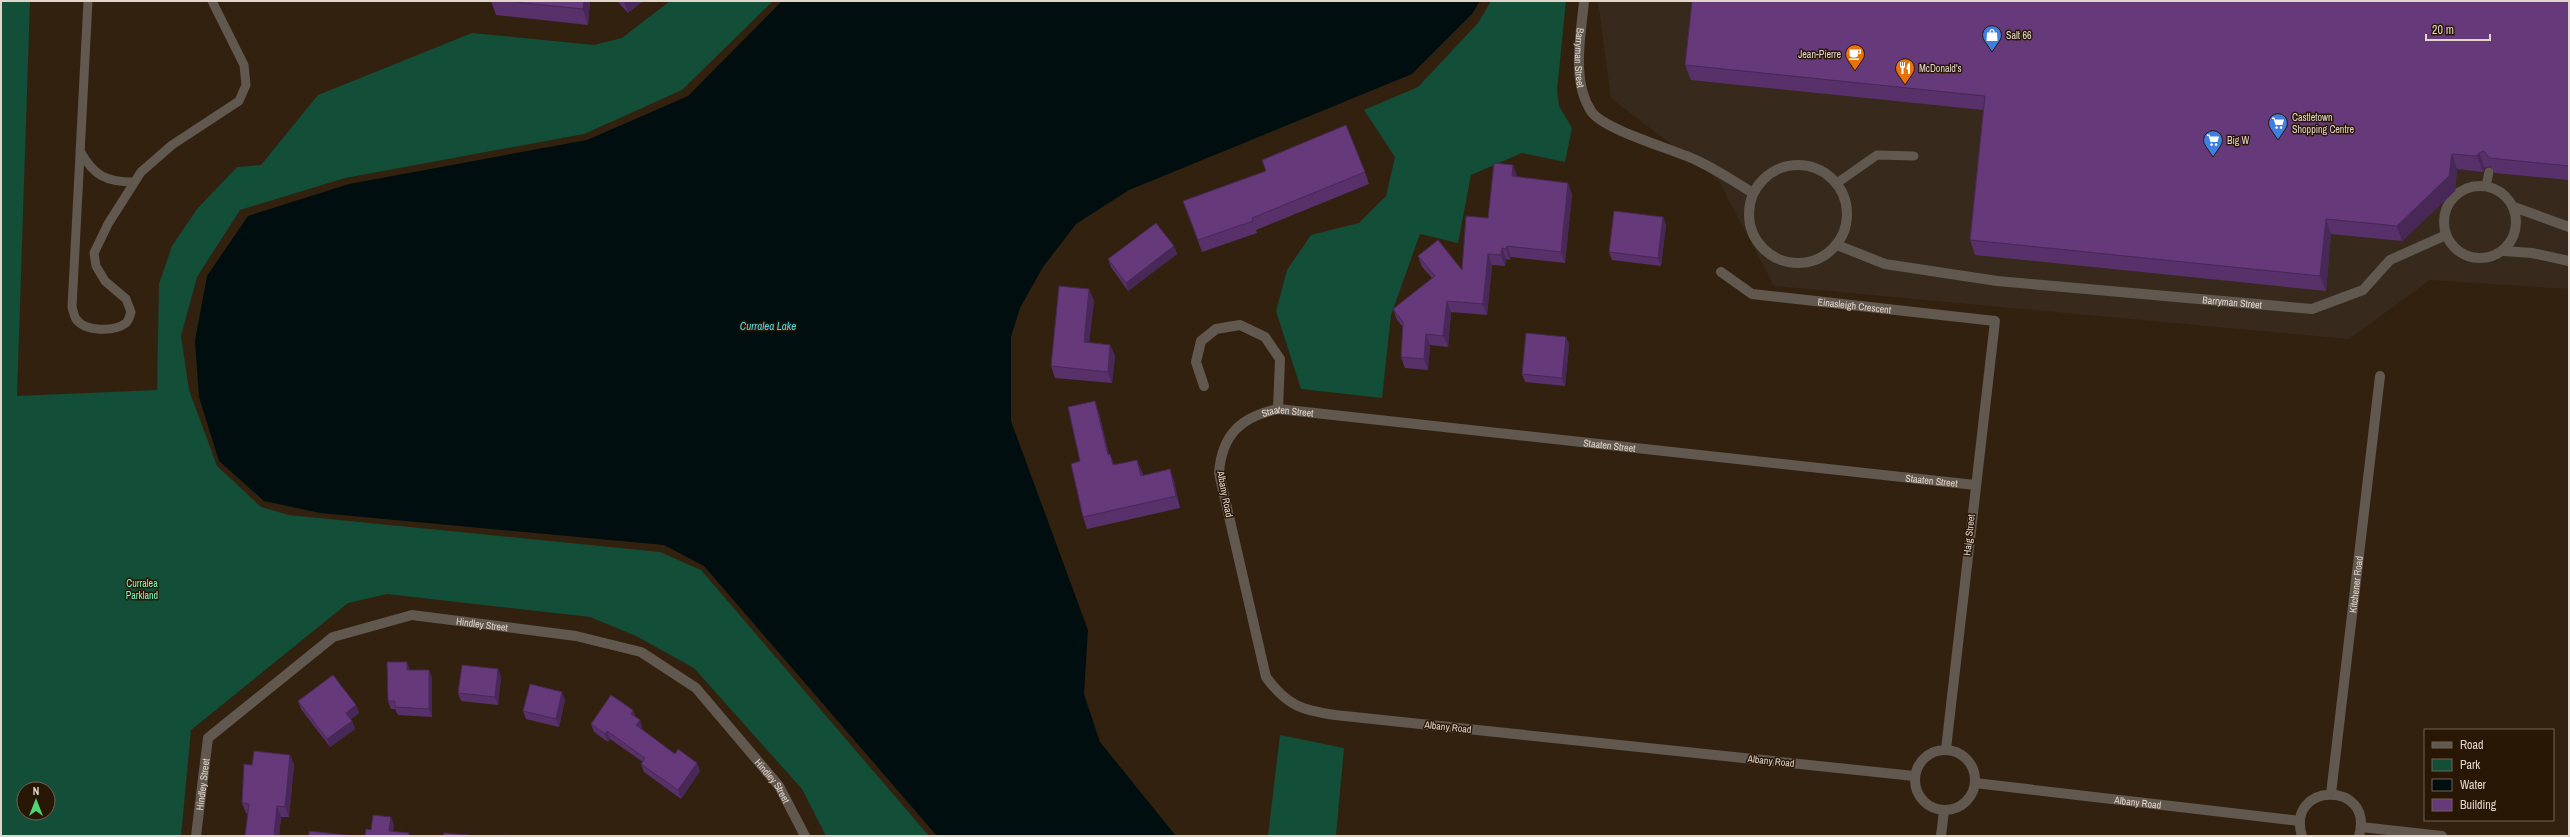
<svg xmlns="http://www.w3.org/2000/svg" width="2570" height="837" viewBox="0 0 2570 837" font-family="'Archivo Narrow',sans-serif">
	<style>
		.commercial { fill: #372a1c }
		.green { fill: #124e38; fill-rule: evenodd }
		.water { fill: #010e10 }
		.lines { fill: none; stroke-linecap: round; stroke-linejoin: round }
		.lane { stroke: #61584f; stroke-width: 9 }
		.street { stroke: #61584f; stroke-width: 10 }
		.wall { fill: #58316a }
		.shaded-wall { fill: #472856 }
		.building { fill: #66397b; stroke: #472856 }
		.labels { text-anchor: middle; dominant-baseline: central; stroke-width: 3; stroke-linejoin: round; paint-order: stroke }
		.poi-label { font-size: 10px; fill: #e2d6cb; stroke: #291706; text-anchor: start }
		.street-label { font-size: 10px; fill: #e2d6cb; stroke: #291706 }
		.park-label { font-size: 10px; fill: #75fec5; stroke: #291706 }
		.water-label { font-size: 11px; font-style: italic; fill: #50d6e4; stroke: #291706 }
	</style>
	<rect width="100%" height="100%" fill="#33210f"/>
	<path class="commercial" d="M1598,1H2569V289L2430,280L2349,339L1774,286L1719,181L1611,98Z"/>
	<path class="green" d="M1,1H30L17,396L157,390L159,284L172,246L197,209L237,167L261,165L318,95L472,33L594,45L622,38L670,1H773L682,90L584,134L345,178L240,210L197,277L181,336L189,390L217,466L261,507L289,515L660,552L701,570L929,836H826L802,789L694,668L636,636L590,617L387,594L348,603L191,730L181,836H1ZM24,789H48V813H24Z
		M1491,1H1566L1557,90L1559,106L1572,128L1565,162L1522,153L1471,175L1458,243L1420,234L1391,315L1382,398L1301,389L1276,311L1287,270L1311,235L1359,223L1386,196L1395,157L1364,110L1418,87L1478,23Z
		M1280,735L1344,748L1336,836H1268Z"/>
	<path class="water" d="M782,1H1480L1472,14L1412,74L1129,190L1076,224L1043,267L1020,308L1011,337V421L1088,630L1084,694L1100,742L1176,836H937L704,566L664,545L320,513L264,501L219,461L199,397L195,341L207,276L248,216L349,184L587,140L688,96Z"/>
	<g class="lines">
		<path class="lane" d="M88,1L72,307C73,310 74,316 76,319C85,332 114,332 126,323C129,320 130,315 131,312L126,299L105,281L96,266L94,253L108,224L141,172L172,145L239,101L246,85L244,65L212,1
			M80,151C94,176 106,182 134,182
			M1837,183L1877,155L1914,156
			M2486,186L2489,172"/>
		<g class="street">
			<path id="s1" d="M1584,1C1581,35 1571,80 1591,111C1603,130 1676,150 1698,161C1717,170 1735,182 1753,193"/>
			<circle cx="1798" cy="214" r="49"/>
			<circle cx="2480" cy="222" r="36"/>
			<path d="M2514,207L2569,227"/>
			<path id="s2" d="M1837,245L1885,264L1997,281L2312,309L2363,290L2390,260L2446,235"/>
			<path d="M2504,251L2532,253L2569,261"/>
			<path id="s3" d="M1721,272L1752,294L1995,321L1946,749"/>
			<path d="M1204,386L1196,362L1201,341L1216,329L1240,325L1265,337L1280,359L1278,409"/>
			<circle cx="1945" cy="780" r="30"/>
			<path id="s4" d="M1914,776L1335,715C1302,710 1287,706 1266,677L1219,473C1222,434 1241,417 1278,409L1975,485"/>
			<path id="s5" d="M1975,783L2300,821"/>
			<path id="s6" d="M2331,794L2380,376"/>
			<path d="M2361,827L2442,836"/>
			<path id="s7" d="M196,836L208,738L333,637L412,615L576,636L641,652L696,688L779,786L805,836"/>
			<path d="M1941,836L1944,811"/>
			<path d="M2302,836C2285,782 2375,780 2359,836"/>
		</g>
	</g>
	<path class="wall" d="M491,1H590L588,25L496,15Z
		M617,1H643L628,13Z
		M2569,1V180L2495,173L2490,166L2485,168L2483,172L2457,169L2455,191L2402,241L2331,234L2326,291L1975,255L1970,240L1983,110L1691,80L1685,65Z
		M1262,160L1365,172L1369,184L1256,230L1257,233L1202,252L1183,201L1266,171Z
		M1513,165L1517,177L1572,194L1565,263L1511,257L1510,260L1506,259L1505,266L1492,265L1487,315L1451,312L1448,347L1430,345L1428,370L1405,368L1401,357L1403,327L1397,320L1393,309L1432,278L1422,267L1418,256L1462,270L1488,218Z
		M1663,217L1666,225L1661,266L1612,260L1609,252Z
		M1174,246L1177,254L1128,291L1111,267L1108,259Z
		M1089,289L1094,301L1089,342L1110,345L1115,356L1112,383L1055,378L1051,366Z
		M1566,337L1569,345L1565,386L1525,382L1522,374Z
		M1099,413L1109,455L1110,454L1114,465L1142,471L1143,476L1170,469L1174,481L1180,508L1087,529L1083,517L1080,461Z
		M498,669L501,677L498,705L461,701L458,693Z
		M409,670H429L432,678V717L398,715L395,709H391L388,701Z
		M565,700L559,727L526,719L523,711Z
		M298,701L356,705L359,713L351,719L355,729L330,747L301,709Z
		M633,710L636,718L640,720L642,728V729L675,754L697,763L700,771L681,799L644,772L641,764L643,762L610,739L608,742L594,732L591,724Z
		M290,755L294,765L289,817H281L279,836H245L248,814L246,813L242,803L252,765Z"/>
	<path class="shaded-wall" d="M584,1H590L588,25L583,9Z
		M624,1H643L628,13Z
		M2479,153L2485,168L2483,172L2477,156Z
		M2452,154L2457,169L2455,191L2402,241L2397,226Z
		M1513,165L1517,176L1516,187L1512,176Z
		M1568,183L1572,194L1565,263L1561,252Z
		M1663,217L1666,225L1661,266L1658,258Z
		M2326,219L2331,234L2326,291L2320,276Z
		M1174,246L1177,254L1128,291L1126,283Z
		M1507,246L1511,257L1510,260L1506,249Z
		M1502,248L1506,259L1505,266L1501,255Z
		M1488,254L1492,265L1487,315L1483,304Z
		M1089,289L1094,301L1088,353L1084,342Z
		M1447,301L1451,312L1448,347L1443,336Z
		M1426,334L1430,345L1428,370L1424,359Z
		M1566,337L1569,345L1565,386L1562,378Z
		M1110,345L1115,356L1112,383L1108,372Z
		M1095,401L1099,413L1112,467L1108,455Z
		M1137,460L1142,471L1145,488L1141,476Z
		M1170,469L1174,481L1180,508L1176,496Z
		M407,662L410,670H407Z
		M498,669L501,677L498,705L495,697Z
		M429,670L432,678V717L429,709Z
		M562,692L565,700L559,727L556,719Z
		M356,705L359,713L349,721L346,713Z
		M633,710L636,718L631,714Z
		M640,720L642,728L639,733L636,725Z
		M352,721L355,729L330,747L327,739Z
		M607,731L610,739L608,742L605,734Z
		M290,755L294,765L289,817L285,807Z
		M697,763L700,771L681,799L678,790Z
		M277,806L281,817L279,836H274Z
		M391,817L394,825L393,836L389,831Z"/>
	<path class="building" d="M505,1H584L583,9Z
		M1692,1H2569V166L2489,158L2484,151L2479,153L2477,156L2452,154L2449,176L2397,226L2326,219L2320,276L1970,240L1985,96L1685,65Z
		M1346,125L1365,172L1252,218L1253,221L1198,240L1183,201L1266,171L1262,160Z
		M1494,163L1513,165L1512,176L1568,183L1561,252L1507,246L1506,249L1502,248L1501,255L1488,254L1483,304L1447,301L1443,336L1426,334L1424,359L1401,357L1403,322L1393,309L1435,276L1418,256L1438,240L1462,270L1466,216L1488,218Z
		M1614,211L1663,217L1658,258L1609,252Z
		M1156,223L1174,246L1126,283L1108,259Z
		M1059,286L1089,289L1084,342L1110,345L1108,372L1051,366Z
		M1526,333L1566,337L1562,378L1522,374Z
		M1095,401L1108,455L1110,454L1113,465L1137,460L1141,476L1170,469L1176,496L1083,517L1071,464L1080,461L1068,407Z
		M387,662H407V670H429V709L395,707V701H388Z
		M462,665L498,669L495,697L458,693Z
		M333,675L356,705L346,713L352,721L327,739L298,701Z
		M530,684L562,692L556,719L523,711Z
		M611,695L633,710L631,714L640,720L636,725L675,754L678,749L697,763L678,790L641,764L645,758L607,731L605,734L591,724Z
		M254,751L290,755L285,807L277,806L274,836H245L249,804L242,803L244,764L252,765Z
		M373,815L391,817L389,831L409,833V836H365L366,829L371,830Z
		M309,831L355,836H309Z
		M444,833L469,835L468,836H443Z
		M504,835L517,836H504Z"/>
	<defs>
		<g id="shop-pin" transform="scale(1)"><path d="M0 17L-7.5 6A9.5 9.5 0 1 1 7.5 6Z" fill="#3f7fe0" stroke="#291706"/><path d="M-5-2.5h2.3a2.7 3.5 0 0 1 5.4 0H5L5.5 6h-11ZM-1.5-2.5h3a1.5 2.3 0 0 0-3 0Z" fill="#fff"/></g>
		<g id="cafe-pin" transform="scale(1)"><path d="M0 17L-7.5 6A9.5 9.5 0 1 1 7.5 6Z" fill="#e8710a" stroke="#291706"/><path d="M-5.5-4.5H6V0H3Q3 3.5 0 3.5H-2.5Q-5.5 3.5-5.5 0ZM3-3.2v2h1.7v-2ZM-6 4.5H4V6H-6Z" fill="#fff"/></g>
		<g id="restaurant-pin" transform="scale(1)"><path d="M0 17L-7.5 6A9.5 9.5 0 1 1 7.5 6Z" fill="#e8710a" stroke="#291706"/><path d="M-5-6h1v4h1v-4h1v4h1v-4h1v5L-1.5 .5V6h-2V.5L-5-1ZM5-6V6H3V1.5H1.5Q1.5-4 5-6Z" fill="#fff"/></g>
		<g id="supermarket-pin" transform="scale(1)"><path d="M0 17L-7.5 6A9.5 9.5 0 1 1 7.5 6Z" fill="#3f7fe0" stroke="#291706"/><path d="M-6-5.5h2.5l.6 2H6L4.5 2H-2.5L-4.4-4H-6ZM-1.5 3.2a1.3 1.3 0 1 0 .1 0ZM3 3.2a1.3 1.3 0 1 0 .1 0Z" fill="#fff"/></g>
	</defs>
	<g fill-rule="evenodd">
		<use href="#shop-pin" x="1992" y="35"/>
		<use href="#cafe-pin" x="1855" y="54"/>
		<use href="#restaurant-pin" x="1905" y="68"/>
		<use href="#supermarket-pin" x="2278" y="123"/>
		<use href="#supermarket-pin" x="2213" y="140"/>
	</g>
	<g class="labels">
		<g class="poi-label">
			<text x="2006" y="35">Salt 66</text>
			<text x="1841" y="54" text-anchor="end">Jean-Píerre</text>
			<text x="1919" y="68">McDonald's</text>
			<text x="2292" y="117">Castletown<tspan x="2292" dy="12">Shopping Centre</tspan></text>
			<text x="2227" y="140">Big W</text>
		</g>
		<g class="street-label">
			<text stroke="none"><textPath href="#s1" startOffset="57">Barryman Street</textPath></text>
			<text stroke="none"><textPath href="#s2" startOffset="401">Barryman Street</textPath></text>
			<text stroke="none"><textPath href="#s3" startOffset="141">Einasleigh Crescent</textPath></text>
			<text stroke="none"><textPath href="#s4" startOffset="978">Staaten Street</textPath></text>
			<text stroke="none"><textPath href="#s4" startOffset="1302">Staaten Street</textPath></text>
			<text stroke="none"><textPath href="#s4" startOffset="1626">Staaten Street</textPath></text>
			<text transform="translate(1225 494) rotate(79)">Albany Road</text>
			<text transform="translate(1969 535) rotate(-84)">Haig Street</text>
			<text stroke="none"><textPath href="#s6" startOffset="211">Kitchener Road</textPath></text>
			<text stroke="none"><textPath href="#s7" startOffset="412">Hindley Street</textPath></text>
			<text transform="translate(1448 727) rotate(6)">Albany Road</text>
			<text transform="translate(1771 761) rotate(6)">Albany Road</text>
			<text stroke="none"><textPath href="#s7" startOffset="760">Hindley Street</textPath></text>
			<text stroke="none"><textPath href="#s7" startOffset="52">Hindley Street</textPath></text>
			<text stroke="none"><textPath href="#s5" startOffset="164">Albany Road</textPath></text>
		</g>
		<g class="park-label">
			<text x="142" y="583">Curralea<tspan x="142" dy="12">Parkland</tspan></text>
		</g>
		<g class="water-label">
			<text x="768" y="326">Curralea Lake</text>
		</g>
	</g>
	<rect width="2570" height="837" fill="none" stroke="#e2d6cb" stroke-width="4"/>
	<rect x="2424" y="729" width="130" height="92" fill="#291706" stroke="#736355"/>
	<rect x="2432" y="742" width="20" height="6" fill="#61584f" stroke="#736355"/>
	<text x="2460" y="749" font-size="12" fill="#e2d6cb">Road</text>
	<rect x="2432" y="759" width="20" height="12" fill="#124e38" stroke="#736355"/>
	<text x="2460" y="769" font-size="12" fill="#e2d6cb">Park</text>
	<rect x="2432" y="779" width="20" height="12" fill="#010e10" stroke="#736355"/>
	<text x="2460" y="789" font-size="12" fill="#e2d6cb">Water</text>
	<rect x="2432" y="799" width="20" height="12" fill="#66397b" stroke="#736355"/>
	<text x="2460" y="809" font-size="12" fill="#e2d6cb">Building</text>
	<g transform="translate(36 801)"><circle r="19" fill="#291706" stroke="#736355"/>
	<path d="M0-3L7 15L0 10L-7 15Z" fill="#50d674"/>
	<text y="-6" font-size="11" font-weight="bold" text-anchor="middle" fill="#e2d6cb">N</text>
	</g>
	<path d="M2426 34v6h64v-6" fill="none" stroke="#e2d6cb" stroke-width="2"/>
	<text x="2432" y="34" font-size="12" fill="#e2d6cb" stroke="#291706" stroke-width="3" paint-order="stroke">20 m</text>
</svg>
